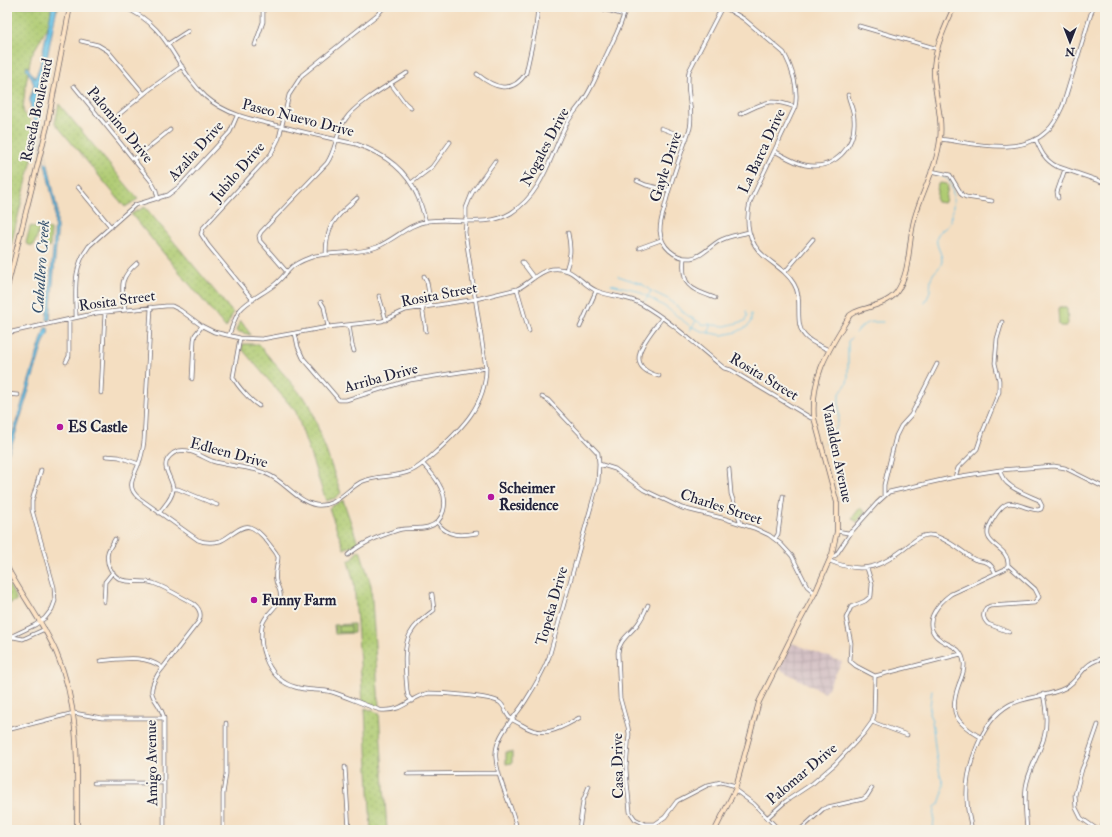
<svg xmlns="http://www.w3.org/2000/svg" width="1112" height="837" viewBox="0 0 1112 837" font-family="'IM FELL Double Pica',serif">
	<style>
		.industrial { fill: url(#industrial-grid) }
		.grass { fill: url(#grass-dots); stroke: #687656 }
		.park { fill: url(#park-tufts); stroke: #687656 }
		.pitch { fill: #afcb72; stroke: #687656 }
		.water { fill: #69c3e7; stroke: #467291 }
		.pier { fill: #f4dec1 }
		.lines { fill: none; stroke-linecap: round; stroke-linejoin: round }
		.stream { stroke: #69c3e7; stroke-width: 1 }
		.street-casing { stroke: #6c646a; stroke-width: 4.5 }
		.secondary-casing { stroke: #6c646a; stroke-width: 5.5 }
		.street { stroke: #fff; stroke-width: 3 }
		.secondary { stroke: #fee4c5; stroke-width: 4 }
		.poi-dot { fill: #b5179e; stroke: #f7f3e8; stroke-width: 1.5 }
		.labels { text-anchor: middle; dominant-baseline: central; stroke-width: 4; stroke-linejoin: round; paint-order: stroke }
		.street-label { font-size: 15px; fill: #22223b; stroke: #f7f3e8 }
		.poi-label { font-size: 15px; font-weight: bold; fill: #22223b; stroke: #f7f3e8; text-anchor: start }
		.water-label { font-size: 16px; font-style: italic; fill: #37526f; stroke: #f7f3e8 }
	</style>
	<defs>
		<pattern id="industrial-grid" width="8" height="8" patternUnits="userSpaceOnUse"><rect width="8" height="8" fill="#d2bec2"/><path d="M0 4h8M4 0v8" fill="none" stroke="#b4a3a8"/></pattern>
		<pattern id="grass-dots" width="8" height="8" patternUnits="userSpaceOnUse"><rect width="8" height="8" fill="#afcb72"/><path d="M2 2h.1M6 6h.1" fill="none" stroke="#96ae64" stroke-width="1.8" stroke-linecap="round"/></pattern>
		<pattern id="park-tufts" width="24" height="20" patternUnits="userSpaceOnUse"><rect width="24" height="20" fill="#afcb72"/><path d="M3 7l-1-3M5 7V3M7 7l1-3M15 17l-1-3M17 17v-4M19 17l1-3" fill="none" stroke="#96ae64"/></pattern>
	</defs>
	<rect width="100%" height="100%" fill="#f7f3e8"/>
	<filter id="ink" filterUnits="userSpaceOnUse"><feTurbulence type="fractalNoise" baseFrequency=".025" numOctaves="2"/><feDisplacementMap in="SourceGraphic" scale="8" xChannelSelector="R" yChannelSelector="G"/><feConvolveMatrix kernelMatrix="1 2 1 2 8 2 1 2 1" color-interpolation-filters="sRGB"/></filter>
	<filter id="wash" filterUnits="userSpaceOnUse"><feTurbulence type="fractalNoise" baseFrequency=".012" numOctaves="4" result="noise"/><feDisplacementMap in="SourceGraphic" scale="16" xChannelSelector="R" yChannelSelector="G"/><feGaussianBlur stdDeviation="0.9" result="paint"/><feColorMatrix in="noise" values="0 0 0 0 0 0 0 0 0 0 0 0 0 0 0 0 0 1.4 0 .05"/><feComposite in="paint" operator="in"/></filter>
	<g filter="url(#wash)">
		<rect width="100%" height="100%" fill="#f4dec1"/>
		<path class="industrial" d="M792,643L842,662L825,693L779,669Z"/>
		<path class="grass" d="M7,7H59L31,56L25,89L23,109L24,114L31,121L35,128L33,129L35,147L7,261Z
			M59,104L138,199L125,207L55,123Z
			M145,207L233,313L226,328L131,214Z
			M240,320L251,335L236,331Z
			M243,344H258L310,405L341,493L335,498L326,501L296,412L242,349Z
			M343,500L358,543L344,549L329,508Z
			M360,550L371,585L379,707L363,702L354,582L348,561L353,559L356,553Z
			M7,582L17,600L7,605Z
			M365,708L379,713L387,830H371Z"/>
		<path class="park" d="M354,624V633L335,634L334,625Z"/>
		<path class="pitch" d="M940,183L947,184L948,186L945,202L944,203L937,202L936,200L938,184Z
			M31,226L38,228L39,230L34,245L32,246L27,244L26,243L30,227Z
			M43,228L50,229L51,230L50,246L49,247H42L41,245Z
			M1059,307H1066L1067,308L1068,324L1066,326H1060L1059,324L1058,309Z
			M860,508L865,512L857,522L852,518Z
			M338,626H351V632H338Z
			M506,752H512V763L506,764Z"/>
		<path class="water" d="M52,7H57L45,68L39,83L36,100L40,127L57,208V234L50,320H47L54,239L55,209L37,128L31,111L30,99L34,85L31,77L26,69L27,66L35,79L40,65Z
			M45,328H48V330L49,331L43,344L13,442L7,457V452Z"/>
		<path class="pier" d="M40,127L48,163H45L37,128Z"/>
		<g class="lines">
			<path class="stream" d="M618,276L642,284L651,291
				M611,284L636,290L667,308L690,326L704,332L722,335L737,332L748,326L751,321V314
				M645,301L651,291L668,299L687,315L702,324L725,326L745,321L747,316L746,311
				M925,303C927,298 930,294 930,289C931,285 930,280 932,276C935,270 941,268 942,261C942,252 935,246 937,237C938,231 946,229 949,224C954,216 955,189 950,182C946,177 942,176 937,174
				M689,332L696,321
				M709,333L710,323
				M856,333C865,321 869,322 883,322
				M824,444L837,426L839,417V395L847,383L848,377V341L851,338
				M932,690L929,714L932,720L936,755L940,774L943,783V792L939,804L935,807L933,830"/>
		</g>
	</g>
	<g filter="url(#ink)">
		<g class="lines">
			<g class="street-casing">
				<path id="street" d="M123,7C170,25 174,68 206,97C229,117 259,121 288,128C310,134 333,139 356,144C382,153 406,169 417,195C421,203 423,212 426,222
					M597,7L624,15
					M722,7L689,71C685,90 694,109 690,128C681,155 670,181 664,210C662,216 660,224 660,231C661,246 674,259 691,258C702,257 710,246 719,241C728,236 739,235 749,232
					M724,7L744,19L784,53C792,68 799,89 795,107L750,202C745,222 748,243 765,257C776,266 787,272 794,284C804,300 793,323 805,336C811,343 821,346 829,350
					M859,26L938,49
					M81,41L98,45L108,51L144,94
					M168,44L188,31
					M255,45L263,22V7
					M477,74C494,88 512,95 526,73L536,27L538,7
					M391,84L405,103L411,108
					M74,86L151,181L156,190L158,199
					M740,114C765,103 768,97 795,107
					M106,125L150,89L182,66
					M661,128L687,138
					M940,139C973,143 1021,157 1047,131C1055,124 1059,114 1063,105L1093,7
					M1036,140C1041,152 1045,160 1056,166L1105,183
					M774,151C784,156 795,163 805,165C834,171 856,147 854,119C854,111 850,104 848,95
					M134,159L170,130
					M931,171L950,175L962,195L966,197L992,201
					M637,181L646,185L668,190
					M411,183L432,167L450,142
					M78,187L111,227
					M1058,198L1057,192L1065,169
					M639,248L661,240
					M326,254C326,224 336,217 357,198
					M684,258C681,287 691,289 715,298
					M522,262L534,278
					M566,270C571,257 571,247 568,233
					M287,272L260,241L259,236L261,232L327,163C336,150 336,133 345,120C355,104 390,84 407,73
					M785,272L813,239
					M424,276L427,282L431,306
					M517,289L529,331
					M379,296L386,320
					M253,300L208,245L201,234L203,228L271,154L279,138L289,95L302,75L378,14L384,7
					M321,302L324,307L328,327
					M151,307L144,441C143,449 142,456 139,463C134,477 125,487 139,498L198,540C205,543 212,543 220,541C229,538 241,524 250,527C261,531 269,544 276,553L278,557C278,564 274,573 276,581C277,587 282,591 280,598C277,609 264,614 262,626C258,651 270,680 295,687C307,691 320,689 332,692C348,697 364,705 380,710C406,712 408,697 429,693C441,693 489,696 499,702C505,706 505,712 509,717C512,720 518,723 522,725C544,739 559,729 579,718
					M422,307L426,331
					M125,310C122,287 118,279 137,263
					M76,317C76,291 72,268 89,246L135,205L168,195L180,186L230,132L237,116
					M349,325L352,345L354,351
					M580,327L596,291
					M7,333L97,313L166,306H172L180,310L202,326L214,332L240,338L262,339L328,327L382,321L406,310L476,299L517,289C529,284 538,271 552,269C574,266 580,284 597,291C611,297 628,296 641,304C671,321 697,346 724,368L731,370L811,418H814
					M295,333L298,347L303,358L339,400H346L410,380L486,368
					M229,335C232,327 235,317 240,310C247,301 264,293 274,285C281,280 286,272 293,266C299,262 308,258 315,256C336,251 357,255 377,247C395,239 409,224 428,221C456,217 486,228 511,213C543,193 550,156 566,125C571,115 579,107 585,98C593,86 598,72 604,60C612,42 622,26 626,7
					M240,338L233,377C237,386 251,401 259,406
					M66,362L69,356V319
					M659,376C619,366 649,336 662,318
					M192,379L194,340L195,335L202,326
					M101,393L105,312
					M7,394L18,395
					M106,456L119,457L139,464
					M599,464L615,469L644,490L682,508L726,519L754,528L769,535L781,544L792,556L807,586L815,593
					M729,469L731,494L741,524
					M955,477L958,468L977,449L983,431L999,392V380L995,363L997,339L1002,322
					M173,489H178L217,505
					M884,496V485L896,436L901,426L911,415L937,364
					M159,513C164,506 173,498 173,489C173,478 159,467 170,456C172,454 175,452 178,451C190,448 202,457 212,461C231,467 253,466 271,476C286,484 299,502 316,505C335,508 346,490 361,482C376,475 395,478 411,471C421,467 429,458 437,451C462,428 486,405 486,368L465,232L466,222V208L472,193L495,161
					M437,522C447,537 461,536 477,533
					M837,531L848,533L852,531
					M115,539C113,543 109,548 108,552C105,563 112,576 122,580C132,583 143,580 153,583C167,588 181,597 194,604C200,609 202,614 199,621L158,674C143,699 159,697 164,718V830
					M775,539L778,534L783,496
					M348,555C360,544 382,535 398,530C408,527 419,530 428,527C445,522 448,502 441,488C437,479 430,471 423,464
					M830,559L836,555L852,531L877,503L889,492L955,477L1000,470L1054,466L1065,468L1105,488
					M830,561C863,575 882,567 909,545C915,540 922,534 930,535C942,536 961,550 970,557C981,565 987,556 995,572
					M1008,565L1035,589L1039,597L1034,603L990,606L986,608C982,615 983,619 988,624L1009,632
					M867,568L872,584L871,596L865,601L851,607L846,618L851,643L850,661L856,666L875,676
					M104,602L105,582L113,572
					M648,605C645,611 643,617 639,622C632,633 619,639 618,653L620,698L628,727L629,734L626,768L627,782L630,812L635,819L645,824H655L665,817L677,801L708,785L721,782L736,786
					M13,637L14,635L35,625L45,618L52,609L55,601L54,587L32,510V501L41,470
					M7,638L13,637L23,639L45,629
					M100,661C122,659 144,654 163,668
					M875,676L961,654
					M412,701L408,696L407,691C406,675 402,648 410,634C415,624 425,617 434,610L432,594
					M872,722L907,735
					M1098,725L1087,757L1082,769L1075,795L1076,808L1081,818L1098,830
					M7,730L74,713L102,718H164
					M982,738C956,723 948,714 959,684C962,677 965,670 964,663C961,643 945,647 935,635C923,620 940,602 951,594L1005,569L1008,565C1009,543 975,547 993,519C1010,491 1015,508 1038,510L1041,509L1042,506L1039,500C1026,494 1002,487 1000,470
					M345,767L349,830
					M407,774L499,773
					M94,783H164
					M735,790L754,804L779,830
					M768,817L786,801L813,783L835,764L864,733L872,722L874,716L875,676
					M223,830V794L226,774V723
					M517,830C513,806 498,783 496,759C493,737 515,718 526,700C535,686 543,672 549,657L598,482L599,464L598,453L548,400L542,397
					M579,830L583,801L589,786
					M800,830L823,809L828,807L863,799L867,796L872,788
					M972,830C970,820 967,810 967,800C965,769 981,721 1009,705C1026,696 1048,697 1065,688C1082,679 1081,662 1105,658
					M1027,830C1026,816 1024,801 1026,787C1028,772 1036,760 1041,746C1048,730 1047,712 1043,694
					M1100,830L1105,822"/>
			</g>
			<g class="secondary-casing">
				<path id="secondary" d="M7,288L47,127L70,7
					M7,567C22,596 43,622 56,652C81,709 77,770 77,830
					M715,830L735,790L759,702L794,632L815,593L832,554L837,531V503L814,418C811,375 828,351 850,315L855,312C868,307 887,304 896,293C911,272 908,243 914,220C921,193 937,167 940,139C943,118 935,97 934,76C932,53 945,27 954,7"/>
			</g>
			<use href="#street" class="street"/>
			<use href="#secondary" class="secondary"/>
		</g>
	</g>
	<g class="poi-dot">
		<circle cx="60" cy="427" r="4"/>
		<circle cx="491" cy="497" r="4"/>
		<circle cx="254" cy="600" r="4"/>
	</g>
	<g class="labels">
		<g class="street-label">
			<text transform="translate(37 110) rotate(-78)">Reseda Boulevard</text>
			<text transform="translate(298 118) rotate(14)">Paseo Nuevo Drive</text>
			<text transform="translate(120 125) rotate(50)">Palomino Drive</text>
			<text transform="translate(545 147) rotate(-62)">Nogales Drive</text>
			<text transform="translate(196 151) rotate(-48)">Azalia Drive</text>
			<text transform="translate(762 151) rotate(-65)">La Barca Drive</text>
			<text transform="translate(666 167) rotate(-72)">Gayle Drive</text>
			<text transform="translate(238 172) rotate(-49)">Jubilo Drive</text>
			<text transform="translate(439 295) rotate(-11)">Rosita Street</text>
			<text transform="translate(117 301) rotate(-8)">Rosita Street</text>
			<text transform="translate(764 377) rotate(31)">Rosita Street</text>
			<text transform="translate(381 378) rotate(-15)">Arriba Drive</text>
			<text transform="translate(229 453) rotate(15)">Edleen Drive</text>
			<text transform="translate(837 453) rotate(78)">Vanalden Avenue</text>
			<text transform="translate(721 507) rotate(18)">Charles Street</text>
			<text transform="translate(552 606) rotate(-74)">Topeka Drive</text>
			<text transform="translate(152 763) rotate(-91)">Amigo Avenue</text>
			<text transform="translate(618 766) rotate(-91)">Casa Drive</text>
			<text transform="translate(802 774) rotate(-40)">Palomar Drive</text>
		</g>
		<g class="poi-label">
			<text x="68" y="427">ES Castle</text>
			<text x="499" y="488">Scheimer<tspan x="499" dy="17">Residence</tspan></text>
			<text x="262" y="600">Funny Farm</text>
		</g>
		<g class="water-label">
			<text transform="translate(41 267) rotate(-86)">Caballero Creek</text>
		</g>
	</g>
	<rect width="1112" height="837" fill="none" stroke="#f7f3e8" stroke-width="24"/>
	<g transform="translate(1070 42) rotate(180)" stroke="#f7f3e8" stroke-width="3" paint-order="stroke">
	<path d="M0-3L7 15L0 10L-7 15Z" fill="#22223b"/>
	<text y="-6" font-size="11" font-weight="bold" text-anchor="middle" fill="#22223b">N</text>
	</g>
</svg>
